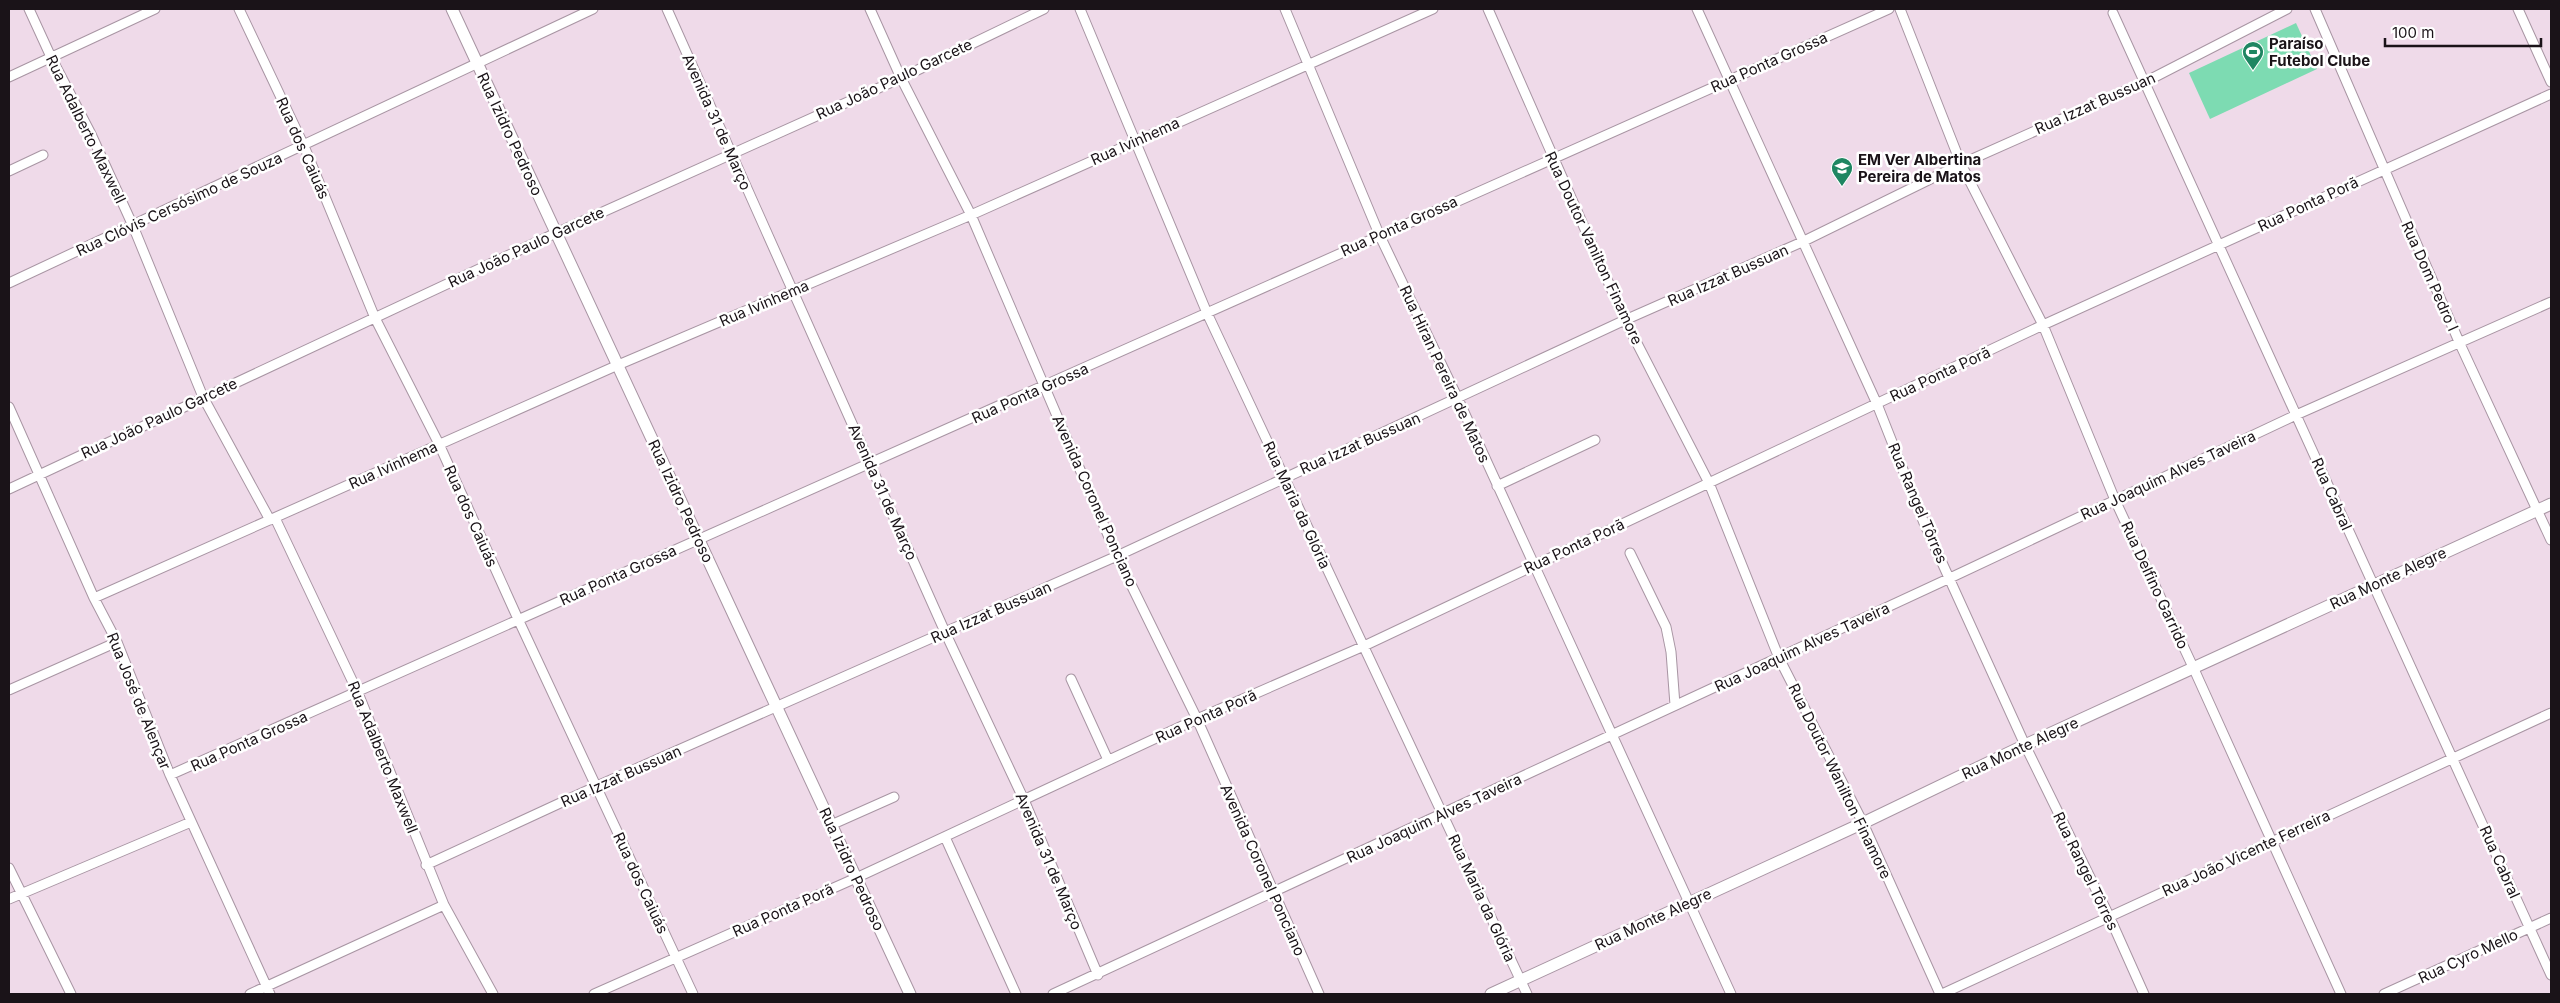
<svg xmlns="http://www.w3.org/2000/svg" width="2560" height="1003" viewBox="0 0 2560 1003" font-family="Inter,sans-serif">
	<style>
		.green { fill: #7ddbb2 }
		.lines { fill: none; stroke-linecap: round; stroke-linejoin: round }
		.minor-casing { stroke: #a895a3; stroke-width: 11 }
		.tertiary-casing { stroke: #a895a3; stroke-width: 13 }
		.minor { stroke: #fff; stroke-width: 9 }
		.tertiary { stroke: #fff; stroke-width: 11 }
		.labels { text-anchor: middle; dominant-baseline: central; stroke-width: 5; stroke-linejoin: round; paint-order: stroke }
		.poi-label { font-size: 15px; font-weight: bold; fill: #1a1318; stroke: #fff; text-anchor: start }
		.street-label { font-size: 15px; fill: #1a1318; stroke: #fff }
	</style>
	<rect width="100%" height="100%" fill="#efdae9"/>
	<path class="green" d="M2296,23L2317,69L2210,119L2189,73Z"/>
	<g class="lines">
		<g class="minor-casing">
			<path id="minor" d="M29,9L51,57L91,134L133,226L203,397L270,520
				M239,9L304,146L375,318L439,444L518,619L693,994
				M667,9L945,632L1024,800L1098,975
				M870,9L901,78L971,215L1117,556L1197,719L1319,994
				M1080,9L1207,313L1527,994
				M1285,9L1379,234L1458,399L1731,994
				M1488,9L1625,320L1709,483L1779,658L1863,823L1940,994
				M1697,9L1877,404L1924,523L2025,745L2110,918L2144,994
				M1900,9L1961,164L2043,325L2115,500L2193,667L2341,994
				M2315,9L2460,344L2551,540
				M2518,9L2551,82
				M2113,13L2551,975
				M9,77L155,9
				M9,171L43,155
				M9,283L593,9
				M9,407L94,598L117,642L170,775L270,994
				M1497,486L1595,440
				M9,489L556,233L901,78L1044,9
				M275,518L358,693L444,905L493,994
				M1630,553L1666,627L1671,652L1675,705
				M94,598L618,365L971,215L1433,9
				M1071,679L1108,760
				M9,690L117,642
				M170,775L1889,9
				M831,825L894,797
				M945,837L1016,994
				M426,865L597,786L1117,556L1625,320L1802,242L1961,164L2145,82L2287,9
				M9,868L71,994
				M9,899L191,822
				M250,994L444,905
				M594,994L856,878L1197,719L1364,646L2043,325L2551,94
				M1053,994L1950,578L2296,415L2551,302
				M1942,994L2551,713
				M2384,994L2551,918"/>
		</g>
		<g class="tertiary-casing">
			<path id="tertiary" d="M452,9L910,994
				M1491,994L1863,823L2025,745L2551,504"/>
		</g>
		<use href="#minor" class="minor"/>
		<use href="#tertiary" class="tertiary"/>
	</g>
	<defs>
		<g id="stadium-pin" transform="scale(1.125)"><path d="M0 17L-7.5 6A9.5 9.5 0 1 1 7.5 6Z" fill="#1f8662" stroke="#fff"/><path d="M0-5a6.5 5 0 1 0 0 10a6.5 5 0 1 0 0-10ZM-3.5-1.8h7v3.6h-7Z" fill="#fff"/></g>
		<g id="school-pin" transform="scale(1.125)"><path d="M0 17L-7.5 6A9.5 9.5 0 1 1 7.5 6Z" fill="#1f8662" stroke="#fff"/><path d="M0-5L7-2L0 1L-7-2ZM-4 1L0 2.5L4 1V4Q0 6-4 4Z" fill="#fff"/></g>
	</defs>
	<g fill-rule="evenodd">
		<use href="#stadium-pin" x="2253" y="52"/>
		<use href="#school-pin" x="1842" y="168"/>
	</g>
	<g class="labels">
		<g class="poi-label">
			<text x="2269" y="43">Paraíso<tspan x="2269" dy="17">Futebol Clube</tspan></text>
			<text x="1858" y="159">EM Ver Albertina<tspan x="1858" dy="17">Pereira de Matos</tspan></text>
		</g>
		<g class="street-label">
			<text transform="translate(1769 62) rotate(-24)">Rua Ponta Grossa</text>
			<text transform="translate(894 79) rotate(-25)">Rua João Paulo Garcete</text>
			<text transform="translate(2095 103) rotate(-24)">Rua Izzat Bussuan</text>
			<text transform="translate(717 122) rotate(66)">Avenida 31 de Março</text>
			<text transform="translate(86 129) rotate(64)">Rua Adalberto Maxwell</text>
			<text transform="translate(510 134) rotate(65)">Rua Izidro Pedroso</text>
			<text transform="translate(1135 141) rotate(-24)">Rua Ivinhema</text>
			<text transform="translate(303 148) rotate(66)">Rua dos Caiuás</text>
			<text transform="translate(179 204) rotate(-25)">Rua Clóvis Cersósimo de Souza</text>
			<text transform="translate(2308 204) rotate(-25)">Rua Ponta Porã</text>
			<text transform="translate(1399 226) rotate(-24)">Rua Ponta Grossa</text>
			<text transform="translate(526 247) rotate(-25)">Rua João Paulo Garcete</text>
			<text transform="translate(1594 248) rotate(65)">Rua Doutor Vanilton Finamore</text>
			<text transform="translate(1728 275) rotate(-24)">Rua Izzat Bussuan</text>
			<text transform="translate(2430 276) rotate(66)">Rua Dom Pedro I</text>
			<text transform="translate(764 303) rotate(-23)">Rua Ivinhema</text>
			<text transform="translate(1445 374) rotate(65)">Rua Hiran Pereira de Matos</text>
			<text transform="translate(1940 374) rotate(-25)">Rua Ponta Porã</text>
			<text transform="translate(1030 393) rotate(-24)">Rua Ponta Grossa</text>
			<text transform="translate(159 418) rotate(-25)">Rua João Paulo Garcete</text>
			<text transform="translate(1360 443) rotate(-24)">Rua Izzat Bussuan</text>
			<text transform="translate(393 465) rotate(-24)">Rua Ivinhema</text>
			<text transform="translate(2168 475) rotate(-25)">Rua Joaquim Alves Taveira</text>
			<text transform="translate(883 492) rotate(66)">Avenida 31 de Março</text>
			<text transform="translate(2332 494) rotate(66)">Rua Cabral</text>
			<text transform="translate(681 501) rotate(65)">Rua Izidro Pedroso</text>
			<text transform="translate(1095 501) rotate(66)">Avenida Coronel Ponciano</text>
			<text transform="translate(1918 503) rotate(67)">Rua Rangel Tôrres</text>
			<text transform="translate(1297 505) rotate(65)">Rua Maria da Glória</text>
			<text transform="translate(471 516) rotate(66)">Rua dos Caiuás</text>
			<text transform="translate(1574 546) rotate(-25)">Rua Ponta Porã</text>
			<text transform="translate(618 575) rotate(-24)">Rua Ponta Grossa</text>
			<text transform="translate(2388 578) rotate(-25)">Rua Monte Alegre</text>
			<text transform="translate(2155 585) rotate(65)">Rua Delfino Garrido</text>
			<text transform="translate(991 612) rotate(-24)">Rua Izzat Bussuan</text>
			<text transform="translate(1802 647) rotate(-25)">Rua Joaquim Alves Taveira</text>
			<text transform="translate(139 701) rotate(68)">Rua José de Alençar</text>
			<text transform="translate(1206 716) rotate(-24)">Rua Ponta Porã</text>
			<text transform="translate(249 741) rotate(-24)">Rua Ponta Grossa</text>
			<text transform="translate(2020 748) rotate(-25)">Rua Monte Alegre</text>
			<text transform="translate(383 757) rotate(68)">Rua Adalberto Maxwell</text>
			<text transform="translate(621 776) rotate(-24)">Rua Izzat Bussuan</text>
			<text transform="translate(1840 781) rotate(64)">Rua Doutor Wanilton Finamore</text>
			<text transform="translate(1434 818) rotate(-25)">Rua Joaquim Alves Taveira</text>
			<text transform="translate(2246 853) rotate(-25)">Rua João Vicente Ferreira</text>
			<text transform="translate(1049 861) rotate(67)">Avenida 31 de Março</text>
			<text transform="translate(2500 862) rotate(66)">Rua Cabral</text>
			<text transform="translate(852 869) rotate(65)">Rua Izidro Pedroso</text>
			<text transform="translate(1263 870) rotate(66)">Avenida Coronel Ponciano</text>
			<text transform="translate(2086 871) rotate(64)">Rua Rangel Tôrres</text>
			<text transform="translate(641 883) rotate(65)">Rua dos Caiuás</text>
			<text transform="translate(1482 898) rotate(65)">Rua Maria da Glória</text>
			<text transform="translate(783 910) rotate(-24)">Rua Ponta Porã</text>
			<text transform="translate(1653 919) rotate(-25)">Rua Monte Alegre</text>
			<text transform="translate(2468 956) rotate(-25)">Rua Cyro Mello</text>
		</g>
	</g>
	<rect width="2560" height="1003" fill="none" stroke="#1a1318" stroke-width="20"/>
	<path d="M2385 38v8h156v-8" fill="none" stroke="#1a1318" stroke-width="2.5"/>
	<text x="2392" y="38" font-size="15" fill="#1a1318" stroke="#ffffff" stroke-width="4" paint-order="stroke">100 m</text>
</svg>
